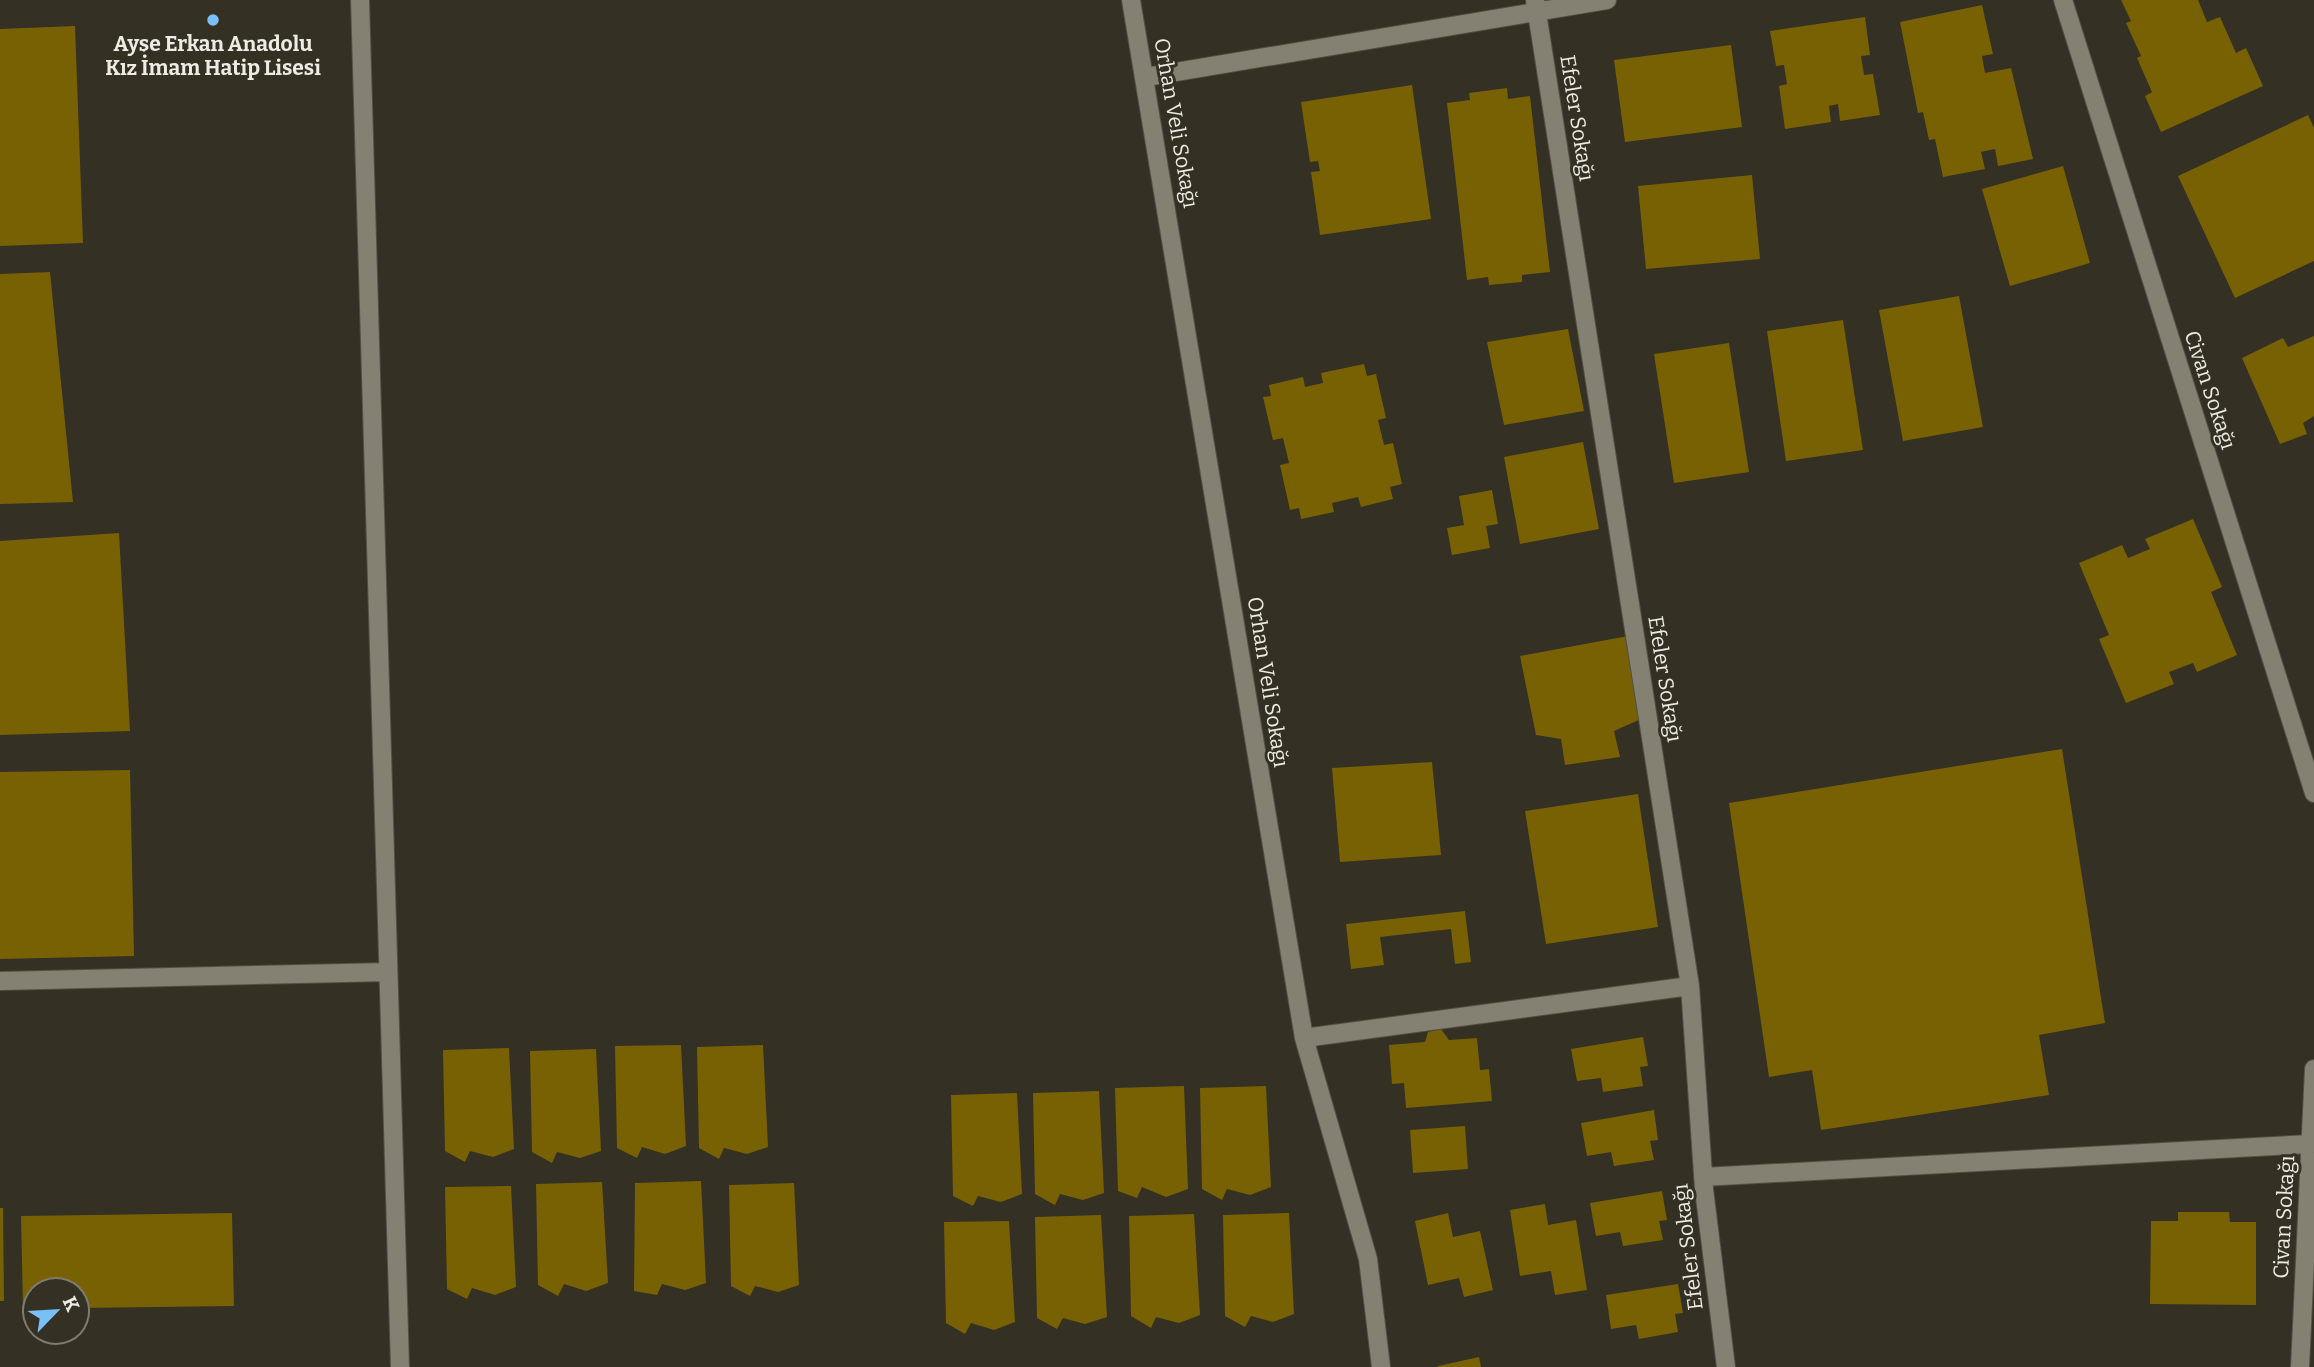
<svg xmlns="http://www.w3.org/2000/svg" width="2314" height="1367" viewBox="0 0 2314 1367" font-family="Bitter,serif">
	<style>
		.building { fill: #786103 }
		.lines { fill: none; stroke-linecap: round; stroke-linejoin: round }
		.minor-casing { stroke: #524f45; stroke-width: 20 }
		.minor { stroke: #848072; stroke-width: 18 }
		.poi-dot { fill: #79bff8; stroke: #343024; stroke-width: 2.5 }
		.labels { text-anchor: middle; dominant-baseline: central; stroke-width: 6; stroke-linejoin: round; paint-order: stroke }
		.poi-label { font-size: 21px; font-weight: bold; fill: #edebe3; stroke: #343024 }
		.street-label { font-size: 21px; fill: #edebe3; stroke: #343024 }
	</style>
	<rect width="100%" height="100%" fill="#343024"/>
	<path class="building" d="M2121,0H2198L2207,22L2220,17L2236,53L2246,48L2263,86L2161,132L2145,96L2152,92L2137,58L2141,56L2126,23L2131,21Z
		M1982,5L1993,54L1982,56L1985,73L2011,68L2033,159L1998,166L1995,149L1981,152L1985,169L1943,177L1935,139L1929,140L1923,112L1918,113L1900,22Z
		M1865,17L1870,55L1861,56L1864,75L1873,74L1880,115L1840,121L1838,104L1829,106L1831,122L1785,129L1779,86L1787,84L1784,65L1776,66L1770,31Z
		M75,26L83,243L0,246V29Z
		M1731,45L1742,127L1625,142L1614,60Z
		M1412,85L1431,219L1320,235L1311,172L1320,171L1318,161L1310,162L1301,102Z
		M1507,88L1508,99L1530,96L1550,272L1522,275V282L1489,285L1488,277L1467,280L1447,103L1470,100L1469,93Z
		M2308,115L2314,128V261L2235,298L2178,176Z
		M2063,166L2090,263L2010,286L1982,189Z
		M1752,175L1760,259L1646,269L1638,186Z
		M50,272L73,502L0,504V274Z
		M1959,296L1983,427L1903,441L1879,310Z
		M1843,320L1863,450L1786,461L1767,331Z
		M1568,329L1584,411L1504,425L1487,342Z
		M2314,336V416L2303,423L2307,434L2280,444L2242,358L2283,338L2288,347Z
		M1729,343L1749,472L1674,483L1654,354Z
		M1364,364L1367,376L1376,374L1386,418L1378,420L1384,445L1393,443L1402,484L1390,487L1393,499L1361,507L1358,497L1332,503L1334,512L1301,519L1299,508L1290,510L1280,465L1289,463L1283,438L1273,440L1263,397L1271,396L1269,385L1303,377L1305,387L1323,383L1321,373Z
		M1583,442L1599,529L1520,544L1504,457Z
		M1492,490L1498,524L1486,526L1490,548L1452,555L1447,528L1464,525L1459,496Z
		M2193,519L2222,587L2211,592L2237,655L2197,672L2193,663L2169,672L2174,684L2126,703L2099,639L2109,635L2079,563L2122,545L2128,558L2150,549L2145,539Z
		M119,533L130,731L0,735V541Z
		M1628,636L1641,719L1614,731L1620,757L1565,765L1561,739L1536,735L1520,656Z
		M2062,749L2105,1023L2039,1035L2049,1095L1821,1130L1812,1070L1769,1077L1729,803Z
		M1432,762L1441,855L1340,862L1332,768Z
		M130,770L134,956L0,959V772Z
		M1638,794L1658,927L1546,944L1525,811Z
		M1465,911L1471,962L1455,964L1451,929L1380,937L1384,965L1351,969L1346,924Z
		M1441,1029L1449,1040L1477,1038L1480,1070L1489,1069L1492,1101L1406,1108L1404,1083L1392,1084L1389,1045L1425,1042L1428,1032Z
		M1643,1037L1648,1066L1640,1067L1643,1086L1603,1092L1601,1078L1577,1081L1571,1049Z
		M681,1045L686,1146L665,1154L642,1147L637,1158L617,1148L615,1046Z
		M763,1045L768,1147L747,1154L724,1148L719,1159L699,1148L697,1047Z
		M509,1048L514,1149L493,1157L470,1151L465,1162L445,1151L443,1050Z
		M596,1049L601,1151L580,1158L557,1152L552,1163L532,1152L530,1051Z
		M1184,1086L1188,1189L1166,1197L1142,1187L1137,1198L1118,1191L1115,1088Z
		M1266,1086L1271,1187L1250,1195L1227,1189L1222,1200L1202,1189L1200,1088Z
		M1099,1091L1104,1193L1083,1200L1060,1194L1055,1205L1035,1194L1033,1093Z
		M1017,1093L1022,1194L1001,1202L978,1196L973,1206L953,1196L951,1095Z
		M1654,1110L1658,1140L1650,1141L1654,1160L1614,1166L1611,1152L1587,1156L1581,1123Z
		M1465,1126L1468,1169L1413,1173L1410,1130Z
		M701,1181L706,1283L685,1290L662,1284L657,1295L634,1291L635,1183Z
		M602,1182L608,1283L586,1291L564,1284L558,1296L538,1285L536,1184Z
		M794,1183L799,1285L778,1292L755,1286L750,1296L731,1286L729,1185Z
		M511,1186L516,1287L495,1295L472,1288L467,1299L447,1289L445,1187Z
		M1662,1191L1667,1220L1659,1221L1663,1240L1623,1246L1620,1232L1596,1236L1590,1203Z
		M1545,1204L1548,1225L1576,1220L1587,1290L1555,1295L1551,1271L1520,1276L1510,1210Z
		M0,1208H3L4,1301H0Z
		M2178,1212H2229L2230,1222H2256V1305L2150,1304L2151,1221H2178Z
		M232,1213L234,1306L77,1308V1290H35V1308H23L21,1216Z
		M1289,1213L1294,1314L1273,1322L1251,1316L1245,1327L1225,1316L1223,1215Z
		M1448,1213L1453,1237L1480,1231L1493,1290L1464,1297L1459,1278L1428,1285L1415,1221Z
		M1194,1214L1200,1315L1179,1323L1156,1317L1151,1328L1131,1316L1129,1216Z
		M1101,1215L1107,1317L1085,1324L1063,1318L1057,1329L1037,1318L1035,1217Z
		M1009,1221L1015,1322L994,1330L971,1323L965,1334L946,1323L944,1222Z
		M1678,1284L1683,1313L1675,1314L1678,1332L1639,1339L1636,1325L1611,1329L1606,1295Z
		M1479,1357L1481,1367H1438V1366Z"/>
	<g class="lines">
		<g class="minor-casing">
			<path id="minor" d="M360,0L400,1367
				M1131,0L1304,1038L1368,1259L1381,1367
				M1535,0L1690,986L1704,1189L1726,1367
				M2063,0L2314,793
				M1146,77L1607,0
				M0,981L388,972
				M1304,1038L1690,986
				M1703,1177L2310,1144
				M2300,1367L2314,1069"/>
		</g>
		<use href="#minor" class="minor"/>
	</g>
	<circle class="poi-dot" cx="213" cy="20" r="7"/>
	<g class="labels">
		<g class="poi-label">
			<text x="213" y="44">Ayşe Erkan Anadolu<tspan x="213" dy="24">Kız İmam Hatip Lisesi</tspan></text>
		</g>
		<g class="street-label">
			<text transform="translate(1577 118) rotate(81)">Efeler Sokağı</text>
			<text transform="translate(1176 123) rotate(80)">Orhan Veli Sokağı</text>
			<text transform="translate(2210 390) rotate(72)">Civan Sokağı</text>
			<text transform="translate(1665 679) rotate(81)">Efeler Sokağı</text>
			<text transform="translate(1268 682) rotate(81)">Orhan Veli Sokağı</text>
			<text transform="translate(2284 1217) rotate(-87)">Civan Sokağı</text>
			<text transform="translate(1688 1247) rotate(-97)">Efeler Sokağı</text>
		</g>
	</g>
	<g transform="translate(56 1311) rotate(65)"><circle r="33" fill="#343024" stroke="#7e7b70" stroke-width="2"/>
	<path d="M0-5L12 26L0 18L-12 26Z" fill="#79bff8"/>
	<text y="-10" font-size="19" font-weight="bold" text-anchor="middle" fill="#edebe3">K</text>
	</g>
</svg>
